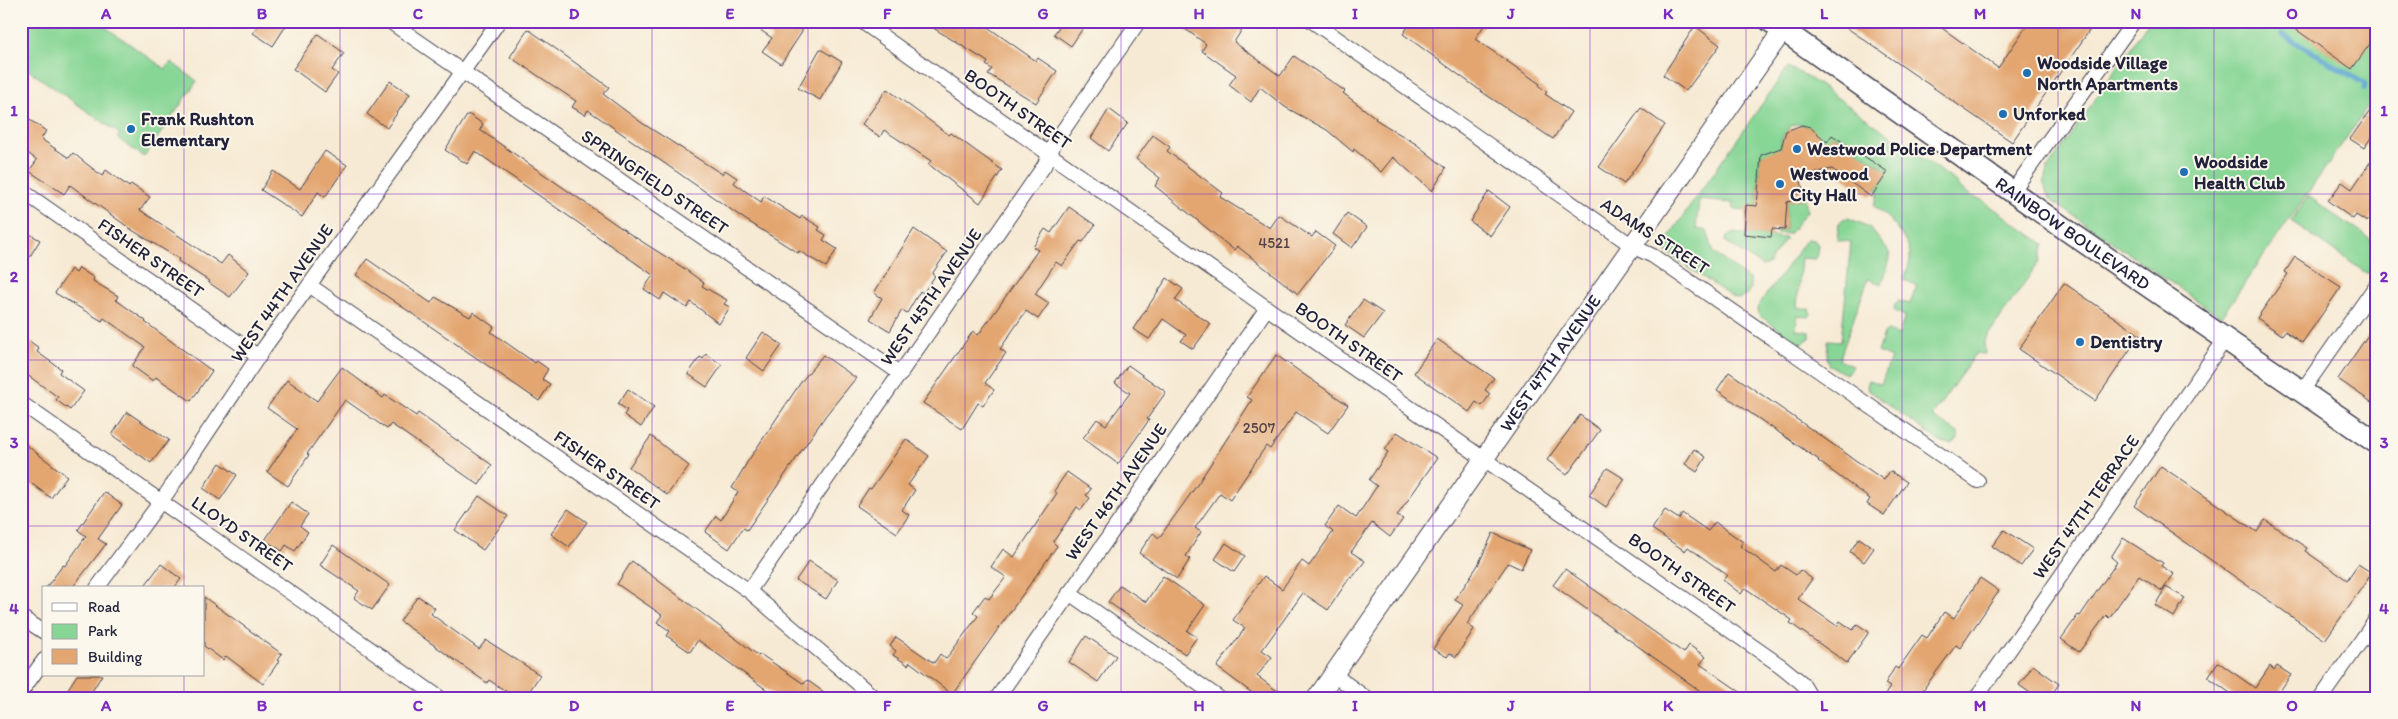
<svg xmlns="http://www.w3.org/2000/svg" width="2398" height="719" viewBox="0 0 2398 719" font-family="Itim,sans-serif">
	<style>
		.green { fill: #87d695; stroke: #547c68 }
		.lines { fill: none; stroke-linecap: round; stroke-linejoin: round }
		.stream { stroke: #56a3cf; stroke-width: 5 }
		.building { fill: #e3a671 }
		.street-casing { stroke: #424052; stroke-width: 16 }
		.secondary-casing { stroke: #424052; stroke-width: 21 }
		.primary-casing { stroke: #424052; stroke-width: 24 }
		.street { stroke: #fff; stroke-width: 14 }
		.secondary { stroke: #fff; stroke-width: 19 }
		.primary { stroke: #fff; stroke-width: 21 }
		.grid { fill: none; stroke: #7b2cbf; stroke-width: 1; stroke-opacity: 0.55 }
		.poi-dot { fill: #1f6fb2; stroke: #fbf7ec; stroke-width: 2 }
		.labels { text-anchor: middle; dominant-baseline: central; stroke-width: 4; stroke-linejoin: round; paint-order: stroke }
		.number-label { font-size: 15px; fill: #524348 }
		.poi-label { font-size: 18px; font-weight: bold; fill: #22223b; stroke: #fbf7ec; text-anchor: start }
		.street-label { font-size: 18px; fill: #22223b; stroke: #fbf7ec }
		.neatline { fill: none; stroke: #7b2cbf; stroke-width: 2 }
		.grid-label { font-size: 16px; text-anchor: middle; font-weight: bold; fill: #7b2cbf }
	</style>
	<rect width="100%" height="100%" fill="#fbf7ec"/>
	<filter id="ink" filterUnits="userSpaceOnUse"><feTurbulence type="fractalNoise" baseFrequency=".02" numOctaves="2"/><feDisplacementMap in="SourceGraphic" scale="10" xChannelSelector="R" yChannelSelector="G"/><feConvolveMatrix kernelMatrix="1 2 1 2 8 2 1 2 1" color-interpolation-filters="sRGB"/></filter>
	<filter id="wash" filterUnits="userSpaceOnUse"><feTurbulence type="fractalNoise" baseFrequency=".0096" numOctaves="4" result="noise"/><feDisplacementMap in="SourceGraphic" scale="20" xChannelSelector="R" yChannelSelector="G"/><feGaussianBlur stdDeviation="1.12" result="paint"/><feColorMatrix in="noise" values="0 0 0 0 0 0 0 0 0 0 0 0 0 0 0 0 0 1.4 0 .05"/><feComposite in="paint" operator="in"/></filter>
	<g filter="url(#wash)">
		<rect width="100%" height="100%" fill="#f6ead4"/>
		<path class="green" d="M34,21H97L165,69L171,62L197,81L144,157L117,138L120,134L21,65V39Z
			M2149,21H2377V94L2221,317L2052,201C2043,190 2043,181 2048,168Z
			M1788,67L1808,77L1956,182C1961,190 1973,198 1982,200L2044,244L2039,262L1984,341L1985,354L1976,353L1932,416L1958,433V439L1952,444L1940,442L1867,389L1868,380L1881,384L1891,358L1878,352L1884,334L1888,331L1899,335L1905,316L1894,311L1895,304L1899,301L1910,304L1917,285L1904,280C1906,272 1910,265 1910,257C1910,239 1887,215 1874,206L1878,192L1876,190L1888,171L1833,135L1827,143C1815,135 1799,111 1785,133C1780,140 1782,148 1778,155L1761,154L1757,206L1746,210L1734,209L1732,203L1699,200L1696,229L1707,231L1714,253L1750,280L1751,289L1746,296L1739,299L1733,298L1668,253L1663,245Z
			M2308,196L2377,244V263L2370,273H2366L2291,221Z
			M1805,198L1807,211L1789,234L1776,233V230H1785L1787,202Z
			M1848,218L1869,227L1889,252L1890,259L1882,284L1868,279L1839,360L1853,366L1846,374L1830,366L1827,357L1828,340L1841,341L1851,242L1837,240L1839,223L1843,219Z
			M1733,233L1786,238L1768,264L1762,266L1726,242V238Z
			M1807,239L1814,240L1818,245L1816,259L1801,258L1797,307L1809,309L1811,314L1809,317L1797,316L1796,330L1810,332V338L1801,344L1760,316L1758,310L1760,303Z"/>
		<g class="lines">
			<path class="stream" d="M2282,34L2365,84L2364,89"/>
		</g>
		<g id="blocks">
			<path class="building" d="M261,21H289L273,46L253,33Z
				M747,21H794L802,27V32L781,64L762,51L772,38Z
				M922,21H979L1036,61L1038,58L1057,71L1036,103L988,74L992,69L986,65L988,62Z
				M1063,21H1074L1083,28L1071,46L1054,34Z
				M1174,21H1232L1243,28L1234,42L1280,76L1294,56L1345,91L1343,93L1376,118L1375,119L1416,144L1446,168L1432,191L1393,157L1381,172L1354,149L1353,152L1327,130L1285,107L1260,87L1251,102L1229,85L1236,75L1202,51L1206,44Z
				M1412,21H1487L1475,39L1540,84L1539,86L1547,92L1545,94L1571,112L1553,139L1485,94L1403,34Z
				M1837,21H1932L1998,68L2030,21H2096L2012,142Z
				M2284,21H2377V34L2352,69Z
				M1695,26L1720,45L1686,91L1663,75Z
				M528,29L609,87L603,94L642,123L722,174L725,170L737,178L734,183L761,202L764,196L800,219L802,216L820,227L818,230L826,235L823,240L837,249L826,267L799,251L798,253L743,218L588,110L585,115L572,107L576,101L510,57Z
				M318,34L344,53L332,70L338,74L325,92L293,69Z
				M820,49L842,62L820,100L798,88Z
				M390,81L410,94L387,128L367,114Z
				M887,89L949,135L951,133L1002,170L980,203L928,164L931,161L884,130L880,137L862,124Z
				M2377,101V129L2364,148L2350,139Z
				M1641,108L1665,125L1624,184L1599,167Z
				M1109,109L1128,123L1108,151L1091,138Z
				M21,114L46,131L41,139L69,158L73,153L102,176L106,170L129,187L131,184L150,197L140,210L221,264L228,255L249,272L230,297L208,282L209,281L178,261L179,259L132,230L70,185L64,194L29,171L37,160L21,148Z
				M468,114L483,124L480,130L630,234L682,267L704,283L702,286L727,300L724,304L730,307L719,324L691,302L687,308L664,293L660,300L644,289L653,275L475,151L467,164L445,150Z
				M1802,125L1810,127L1827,142L1832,135L1888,172L1871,197L1832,169L1800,176L1805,198L1787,202L1785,230L1772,229L1771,237L1744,234L1746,205L1757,206L1761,155L1781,148L1786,131Z
				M1153,135L1170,147L1167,151L1223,193L1220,197L1270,228L1279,215L1312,237L1316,232L1335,246L1298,294L1237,246L1234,250L1155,186L1160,178L1136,159Z
				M325,151L347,165L325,197L318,192L302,217L261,190L273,171L300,189Z
				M2377,152V208L2367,222L2356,215L2353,219L2328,201L2342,182L2352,189Z
				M1489,191L1510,207L1490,236L1470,221Z
				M1069,207L1095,225L1083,242L1080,241L1062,266L1056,262L1035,294L1049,303L1038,319L1026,311L1000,349L1006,353L985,383L994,390L983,406L978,403L962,429L923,403L973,331L978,335L995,312L1038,250L1033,247L1045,229L1051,233Z
				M1347,213L1367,227L1352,248L1333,234Z
				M21,229L40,240L21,271Z
				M914,229L947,252L932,274L935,276L923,293L920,291L907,313L902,310L890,331L870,319L882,298L874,293Z
				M2295,257L2341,287L2302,343L2285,331L2282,335L2257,318L2288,274L2285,272Z
				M367,259L431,303L435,297L470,317L473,312L494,327L491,332L535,363L537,361L548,369L542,379L550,384L539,401L356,275Z
				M79,268L94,278L93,281L118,296L116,300L146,321L145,322L212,371L191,401L156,377L153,381L132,366L145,347L104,318L102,321L55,293L71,269L76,273Z
				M1167,278L1183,289L1175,300L1211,324L1193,349L1181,341L1186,335L1163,319L1149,339L1133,329Z
				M2064,283L2140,335L2095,401L2019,349Z
				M1363,300L1383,313L1364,338L1345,325Z
				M2377,322V406L2338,379Z
				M763,332L782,345L764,371L746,358Z
				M21,335L39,348L37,352L61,369L59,373L84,391L70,410L56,400L58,397L23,372L21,374Z
				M1437,339L1494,378L1485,390L1490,394L1482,406L1476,402L1469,412L1414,373Z
				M706,354L722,365L707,387L688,374L700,357L703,359Z
				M823,355L856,378L826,415L747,530L743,528L729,549L705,532L716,516L721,520L738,492L732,488L748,461L801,382Z
				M1276,355L1348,405L1328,433L1296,412L1270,449L1266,446L1230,500L1220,493L1195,528L1201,532L1186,556L1190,559L1177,579L1139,553L1153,533L1159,538L1197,485L1252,400L1247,397Z
				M1128,365L1166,392L1147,419L1149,420L1118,464L1083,438L1097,419L1106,425L1130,393L1115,383Z
				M342,367L383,398L385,395L416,416L418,413L492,465L479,485L391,424L387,429L345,400L307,454L309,455L288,486L267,472L297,429L267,408L287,380L317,401Z
				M1729,372L1884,480L1890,471L1907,482L1884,515L1867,504L1870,499L1818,461L1819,460L1717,390Z
				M628,389L654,407L641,427L624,415L627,410L618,404Z
				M127,412L169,440L151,463L112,435Z
				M1580,415L1600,430L1567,475L1547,460Z
				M1397,432L1437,458L1397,516L1403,519L1390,537L1372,523L1351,552L1365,561L1352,578L1350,577L1328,610L1303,593L1262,650L1272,657L1257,676L1287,698H1259L1217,667L1245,628L1233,620L1264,576L1282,589L1302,561L1309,566L1333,532L1325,526L1339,506L1356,518L1377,486L1369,480L1388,452L1385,450Z
				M651,436L689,466L667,495L629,467Z
				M906,439L929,456L908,485L915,490L902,510L909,515L897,533L857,506L869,488L871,489Z
				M21,441L67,476L51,498L21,476Z
				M1694,449L1706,457L1697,472L1685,464Z
				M220,463L237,475L220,500L203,488Z
				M2161,466L2257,532L2265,520L2307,548L2305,551L2347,580L2358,564L2372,573L2325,640L2134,506Z
				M1607,468L1625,479L1606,507L1589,495Z
				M1067,472L1091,489L1086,495L1090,498L1081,510L1077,507L1053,542L1057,546L952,694L910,662L908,665L893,655L896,651L890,646L896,637L934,663L940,654L946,659L978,616L973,612L985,596L989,599L1006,577L991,567L1003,549L1014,557L1057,493L1054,491Z
				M104,492L122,505L98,539L106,544L72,588H46L63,565L65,566L86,536L78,530Z
				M479,496L508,516L483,550L455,530Z
				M291,502L308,514L300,526L308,532L295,551L286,545L282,551L265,540Z
				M568,509L587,522L569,547L551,534Z
				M1665,510L1679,519L1682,513L1708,531L1715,522L1743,542L1740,546L1776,572L1781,565L1796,575L1800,570L1812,579L1798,599L1837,626L1840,621L1853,630L1857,624L1869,632L1847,663L1790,623L1792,620L1745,588L1741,594L1723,580L1727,575L1688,547L1685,551L1652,529Z
				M2004,530L2033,549L2021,566L1992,546Z
				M1493,533L1530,550L1521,569L1508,563L1467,624L1474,629L1456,657L1450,653L1447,657L1433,649L1463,605L1455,600L1478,565Z
				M1859,538L1874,548L1864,562L1850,552Z
				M2123,538L2163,563L2161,566L2174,574L2162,591L2139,576L2109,618L2106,615L2079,652L2061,639L2078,615L2080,616L2117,562L2111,557Z
				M1226,543L1245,556L1234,572L1215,559Z
				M333,545L390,585L372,610L354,598L359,591L320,565Z
				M632,561L759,656L760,654L804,684L807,680L832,698H778L698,640L690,652L667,636L670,631L657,622L662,615L617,584Z
				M809,561L838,580L826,599L796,580Z
				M161,564L181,579L174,588H143Z
				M1565,569L1684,653L1689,645L1706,657L1700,664L1749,698H1710L1553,585Z
				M1163,576L1205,605L1187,631L1197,637L1185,654L1108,602L1120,585L1146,602Z
				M1980,578L1999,591L1960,648L1956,645L1917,698H1883L1890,687L1885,684L1895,667L1898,669L1922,635L1927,638L1944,612L1954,618Z
				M2166,587L2185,598L2174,617L2155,605Z
				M418,596L435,608L431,614L479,649L486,640L540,675L525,698H516L489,680L487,683L400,621Z
				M204,597L282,654L277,660L279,661L263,684L226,656L223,660L204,646Z
				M1086,636L1116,656L1098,682L1069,662Z
				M2218,662L2255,688L2270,666L2274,670L2277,666L2291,675L2275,698H2237L2208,677Z
				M2033,665L2059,684L2049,698H2037L2019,685Z
				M77,675H102L88,698H62Z"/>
		</g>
	</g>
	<g filter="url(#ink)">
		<use href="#blocks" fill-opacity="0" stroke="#424052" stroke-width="1"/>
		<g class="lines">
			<g class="street-casing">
				<path id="street" d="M389,21L901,374
					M861,21L1267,308L1781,666L1802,683L1811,698
					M1312,21L1634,247L1653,256L1978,481
					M21,190L259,357
					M2012,192L2134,21
					M309,285L749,591L875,698
					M2302,391L2377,284
					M21,403L440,698
					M97,588L167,493L264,348L499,21
					M749,591L1044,166L1055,142L1139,21
					M1069,593L1219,698
					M21,617L44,632
					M1333,674L1366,698
					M21,692L44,660
					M997,698L1267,308
					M1976,698L2226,338
					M2321,698L2377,618"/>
			</g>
			<g class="secondary-casing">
				<g id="secondary">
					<path id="s1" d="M1317,698L1783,30"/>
				</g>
			</g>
			<g class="primary-casing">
				<g id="primary">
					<path id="s2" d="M1770,21L2068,231L2377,443"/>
				</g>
			</g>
			<use href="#street" class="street"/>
			<use href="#secondary" class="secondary"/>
			<use href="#primary" class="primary"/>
		</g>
	</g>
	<path class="grid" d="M184,21V588M340,21V698M496,21V698M652,21V698M808,21V698M965,21V698M1121,21V698M1277,21V698M1433,21V698M1590,21V698M1746,21V698M1902,21V698M2058,21V698M2214,21V698M21,194H2377M21,360H2377M21,526H2377M184,675V698"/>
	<g class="poi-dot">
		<circle cx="2027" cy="73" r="5"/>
		<circle cx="2003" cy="114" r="5"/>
		<circle cx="131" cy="129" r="5"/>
		<circle cx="1797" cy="149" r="5"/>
		<circle cx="2184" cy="172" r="5"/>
		<circle cx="1780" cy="184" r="5"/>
		<circle cx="2080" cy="342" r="5"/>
	</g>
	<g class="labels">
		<g class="number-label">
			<text x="1274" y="243">4521</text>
			<text x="1259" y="428">2507</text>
		</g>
		<g class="poi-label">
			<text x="2037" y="63">Woodside Village<tspan x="2037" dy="21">North Apartments</tspan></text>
			<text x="2013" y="114">Unforked</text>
			<text x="141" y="119">Frank Rushton<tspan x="141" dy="21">Elementary</tspan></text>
			<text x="1807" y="149">Westwood Police Department</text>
			<text x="2194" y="162">Woodside<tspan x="2194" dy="21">Health Club</tspan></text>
			<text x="1790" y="174">Westwood<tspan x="1790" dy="21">City Hall</tspan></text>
			<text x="2090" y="342">Dentistry</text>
		</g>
		<g class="street-label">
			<text transform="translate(1018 109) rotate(35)">BOOTH STREET</text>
			<text transform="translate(655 182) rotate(34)">SPRINGFIELD STREET</text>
			<text stroke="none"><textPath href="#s2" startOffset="370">RAINBOW BOULEVARD</textPath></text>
			<text transform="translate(1655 236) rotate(33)">ADAMS STREET</text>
			<text transform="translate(151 258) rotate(35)">FISHER STREET</text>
			<text transform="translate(282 293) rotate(-55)">WEST 44TH AVENUE</text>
			<text transform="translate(931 297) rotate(-55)">WEST 45TH AVENUE</text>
			<text transform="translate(1349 342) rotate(35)">BOOTH STREET</text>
			<text stroke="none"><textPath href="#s1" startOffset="408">WEST 47TH AVENUE</textPath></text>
			<text transform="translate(607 470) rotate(35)">FISHER STREET</text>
			<text transform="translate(1116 492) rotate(-55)">WEST 46TH AVENUE</text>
			<text transform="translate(2086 507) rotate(-55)">WEST 47TH TERRACE</text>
			<text transform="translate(242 534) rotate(35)">LLOYD STREET</text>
			<text transform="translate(1682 573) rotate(35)">BOOTH STREET</text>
		</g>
	</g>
	<rect width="2398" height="719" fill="none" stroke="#fbf7ec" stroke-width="55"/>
	<rect x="42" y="586" width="162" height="90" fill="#fbf7ec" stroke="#a4a2a5"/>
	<rect x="52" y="603" width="25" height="8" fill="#ffffff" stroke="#a4a2a5"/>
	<text x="88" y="612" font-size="15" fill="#22223b">Road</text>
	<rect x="52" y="624" width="25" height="15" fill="#87d695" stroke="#a4a2a5"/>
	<text x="88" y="636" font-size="15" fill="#22223b">Park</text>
	<rect x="52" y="649" width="25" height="15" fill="#e3a671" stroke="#a4a2a5"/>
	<text x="88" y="662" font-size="15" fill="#22223b">Building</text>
	<rect x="28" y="28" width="2342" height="664" class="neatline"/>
	<g class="grid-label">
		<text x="106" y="19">A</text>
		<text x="262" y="19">B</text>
		<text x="418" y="19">C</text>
		<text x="574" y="19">D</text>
		<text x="730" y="19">E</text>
		<text x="887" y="19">F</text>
		<text x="1043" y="19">G</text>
		<text x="1199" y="19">H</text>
		<text x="1355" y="19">I</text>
		<text x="1511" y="19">J</text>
		<text x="1668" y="19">K</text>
		<text x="1824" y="19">L</text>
		<text x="1980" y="19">M</text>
		<text x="2136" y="19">N</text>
		<text x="2292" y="19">O</text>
		<text x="14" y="116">1</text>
		<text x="2384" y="116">1</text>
		<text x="14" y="282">2</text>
		<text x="2384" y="282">2</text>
		<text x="14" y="448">3</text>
		<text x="2384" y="448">3</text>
		<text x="14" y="614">4</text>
		<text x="2384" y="614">4</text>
		<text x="106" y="711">A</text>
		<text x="262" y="711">B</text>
		<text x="418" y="711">C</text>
		<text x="574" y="711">D</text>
		<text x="730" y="711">E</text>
		<text x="887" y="711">F</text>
		<text x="1043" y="711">G</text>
		<text x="1199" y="711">H</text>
		<text x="1355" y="711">I</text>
		<text x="1511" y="711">J</text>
		<text x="1668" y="711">K</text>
		<text x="1824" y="711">L</text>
		<text x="1980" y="711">M</text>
		<text x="2136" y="711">N</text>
		<text x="2292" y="711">O</text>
	</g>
</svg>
